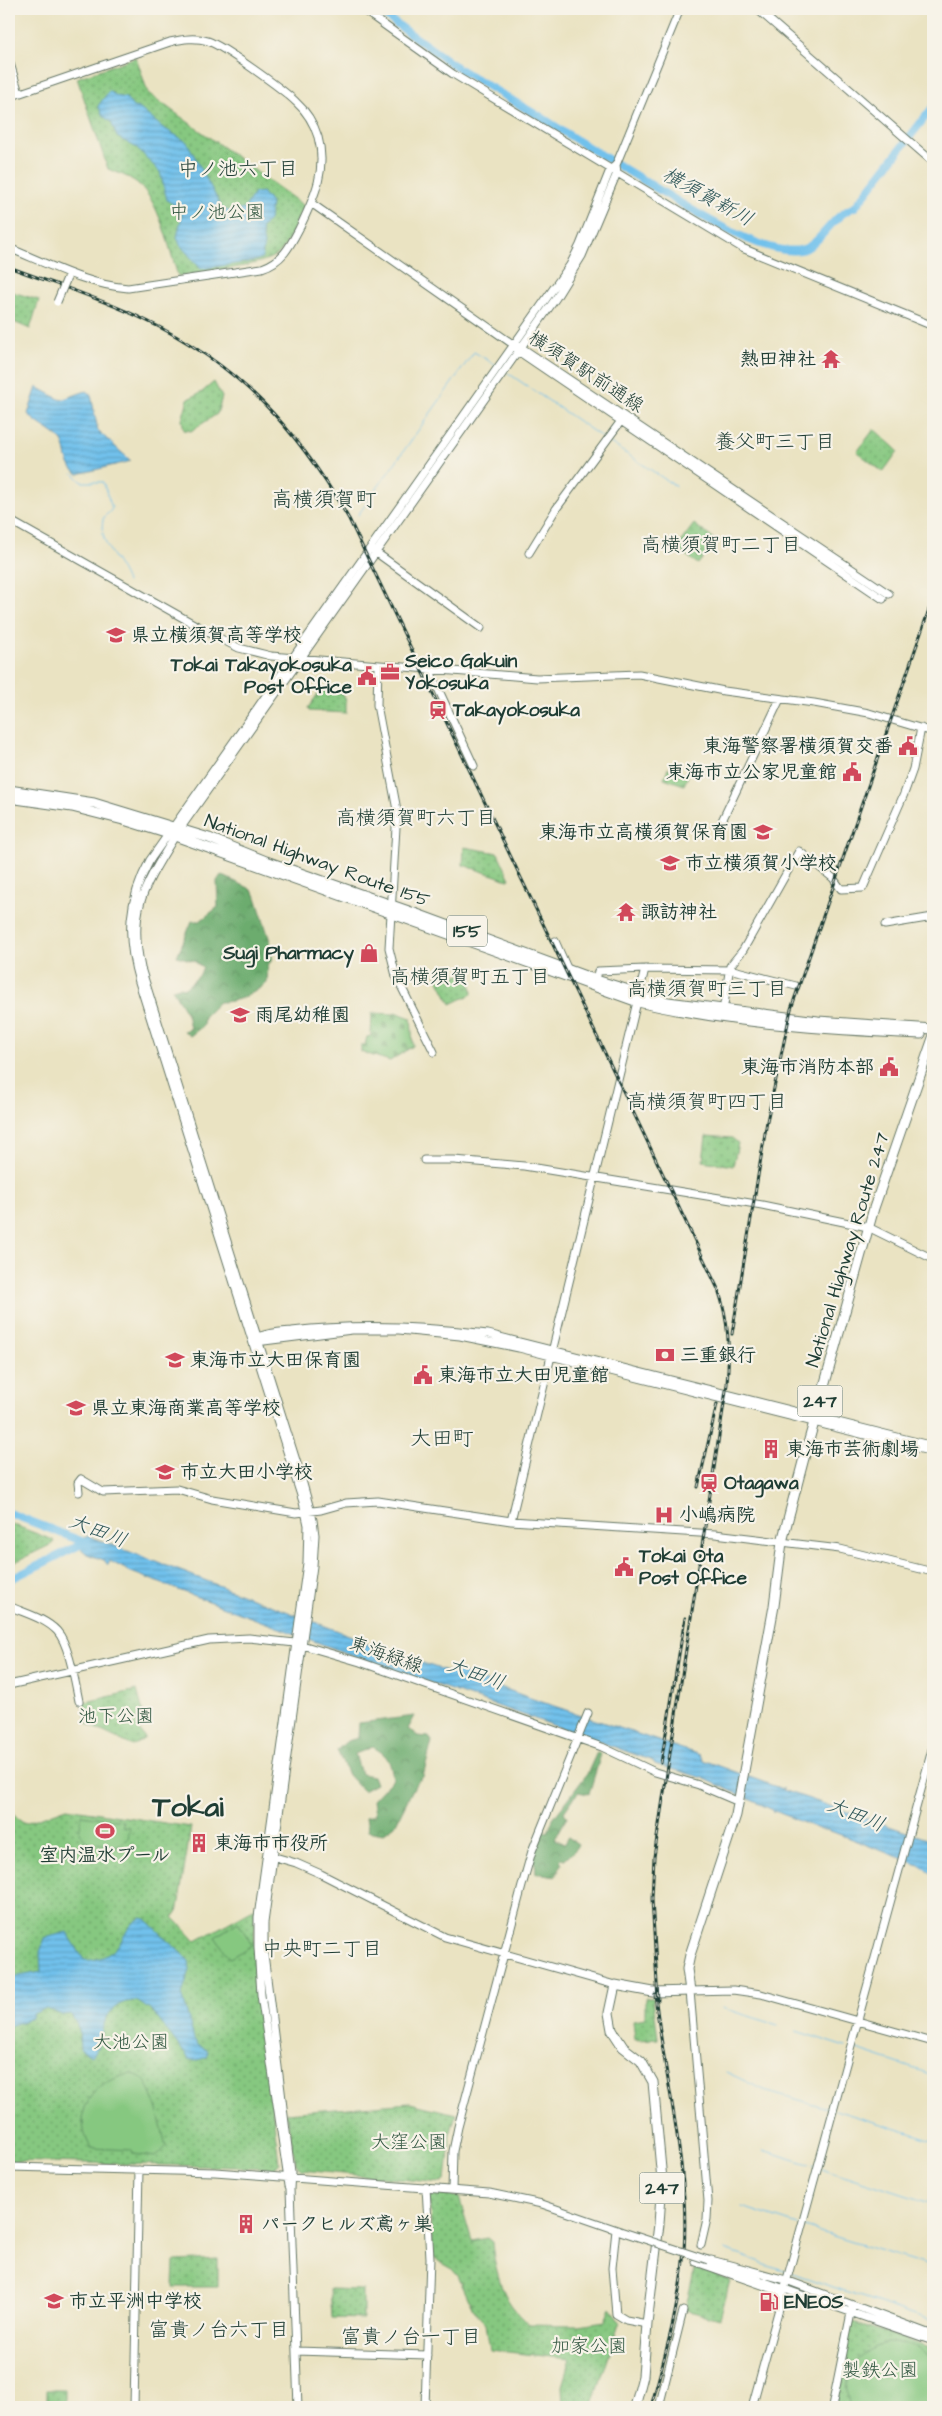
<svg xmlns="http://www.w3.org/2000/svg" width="942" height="2416" viewBox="0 0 942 2416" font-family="'Architects Daughter','Klee One',sans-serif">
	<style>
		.grass { fill: url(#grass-dots); stroke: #52825a }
		.forest { fill: url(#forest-crowns); stroke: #467451 }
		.cemetery { fill: url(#cemetery-stones); stroke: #52825a }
		.pitch { fill: #86c880; stroke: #52825a }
		.water { fill: url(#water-rules); stroke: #487f90 }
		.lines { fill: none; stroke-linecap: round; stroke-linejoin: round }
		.stream { stroke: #71c1ec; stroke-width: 1 }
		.river { stroke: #71c1ec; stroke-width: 8 }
		.secondary-casing { stroke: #676; stroke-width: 9 }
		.highway-casing { stroke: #676; stroke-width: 11 }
		.secondary { stroke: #fff; stroke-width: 7 }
		.highway { stroke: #fff; stroke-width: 9 }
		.rail-casing { stroke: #1f3d34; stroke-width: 3 }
		.rail { stroke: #f7f3e8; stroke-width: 1; stroke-dasharray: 4; stroke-linecap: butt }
		.secondary-bridge-casing { stroke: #676; stroke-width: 9; stroke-linecap: butt }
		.secondary-bridge { stroke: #fff; stroke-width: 7 }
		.labels { text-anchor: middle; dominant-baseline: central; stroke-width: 4.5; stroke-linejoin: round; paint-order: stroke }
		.shield { fill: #f7f3e8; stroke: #60746a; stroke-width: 1 }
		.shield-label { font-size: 18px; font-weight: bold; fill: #1f3d34 }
		.park-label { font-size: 19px; fill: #345943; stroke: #f7f3e8 }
		.poi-label { font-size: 19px; font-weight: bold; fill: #1f3d34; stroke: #f7f3e8; text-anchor: start }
		.street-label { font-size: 19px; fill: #1f3d34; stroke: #f7f3e8 }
		.neighbourhood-label { font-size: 20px; fill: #1f3d34; stroke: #f7f3e8 }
		.water-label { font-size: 20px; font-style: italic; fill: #2f5759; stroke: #f7f3e8 }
		.quarter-label { font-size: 21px; fill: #1f3d34; stroke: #f7f3e8 }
		.town-label { font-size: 29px; font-weight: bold; fill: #1f3d34; stroke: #f7f3e8 }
	</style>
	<defs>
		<pattern id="grass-dots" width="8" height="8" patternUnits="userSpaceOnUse" patternTransform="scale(1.25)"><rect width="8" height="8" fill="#86c880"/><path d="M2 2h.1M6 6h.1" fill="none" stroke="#6da46a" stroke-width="1.8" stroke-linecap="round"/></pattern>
		<pattern id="forest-crowns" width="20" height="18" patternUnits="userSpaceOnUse" patternTransform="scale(1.25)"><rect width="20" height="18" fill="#6cac6e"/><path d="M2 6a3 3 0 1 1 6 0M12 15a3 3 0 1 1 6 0" fill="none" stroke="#588d5b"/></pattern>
		<pattern id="cemetery-stones" width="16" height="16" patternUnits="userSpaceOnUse" patternTransform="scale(1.25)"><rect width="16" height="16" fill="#86c880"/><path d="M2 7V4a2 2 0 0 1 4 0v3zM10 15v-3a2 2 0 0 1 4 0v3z" fill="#6da46a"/></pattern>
		<pattern id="water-rules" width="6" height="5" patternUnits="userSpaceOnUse" patternTransform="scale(1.25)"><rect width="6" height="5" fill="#71c1ec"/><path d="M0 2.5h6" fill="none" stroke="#5c9ec0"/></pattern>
	</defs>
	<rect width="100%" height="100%" fill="#f7f3e8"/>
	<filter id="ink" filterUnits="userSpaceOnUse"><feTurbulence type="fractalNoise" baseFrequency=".02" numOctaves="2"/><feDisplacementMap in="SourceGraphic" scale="10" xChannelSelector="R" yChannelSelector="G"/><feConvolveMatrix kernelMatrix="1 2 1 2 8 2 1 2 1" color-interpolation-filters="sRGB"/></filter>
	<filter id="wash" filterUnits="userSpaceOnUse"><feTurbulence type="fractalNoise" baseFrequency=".0096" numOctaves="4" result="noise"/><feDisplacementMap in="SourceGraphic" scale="20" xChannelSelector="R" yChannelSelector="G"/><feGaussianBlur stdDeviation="1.12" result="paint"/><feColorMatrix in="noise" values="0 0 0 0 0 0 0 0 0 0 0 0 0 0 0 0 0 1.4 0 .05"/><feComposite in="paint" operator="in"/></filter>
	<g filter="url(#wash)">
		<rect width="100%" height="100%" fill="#eae3c2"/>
		<path class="grass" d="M136,57L148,93L304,206C297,220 291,238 281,251C269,266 200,273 178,276C169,249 160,200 136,182C128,176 117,173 108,169L77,78Z
			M9,291L39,300L30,329L9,320Z
			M214,382L222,397L217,414L191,431L184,430L182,420L188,399L202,392Z
			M874,429L898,451L883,472L857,452Z
			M694,524L716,541L698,564L676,548Z
			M320,691L342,693L346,700V713L309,711L308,708Z
			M668,768L688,776L684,785L664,778Z
			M464,847L498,853L510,879L508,880L463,865Z
			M436,975H470L472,994L451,1004Z
			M706,1136L732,1138L738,1143L733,1166L703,1161Z
			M9,1523L53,1540L54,1543L9,1565Z
			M137,1690L146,1723L137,1727L145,1738L133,1746L87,1724L82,1703Z
			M67,1808L191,1827L177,1914L173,1917L196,1941L255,1908L254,1958L279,2163L274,2168L9,2161V1812L25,1823Z
			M645,1998H653L658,2039L635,2040L633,2020L645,2018Z
			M410,2103L456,2114L451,2131L446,2180L442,2183L301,2170L296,2164L286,2113Z
			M429,2193L459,2197L472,2241L487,2238L492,2242C493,2260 501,2292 512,2306C517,2313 523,2317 528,2324L578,2325L605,2321L610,2308L620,2321L592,2407H563L562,2386L570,2359L490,2350L486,2323L473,2309L458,2276L451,2268L433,2258Z
			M218,2259V2287H173L174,2262L176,2261Z
			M695,2268L730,2280L720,2319L685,2310Z
			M330,2289L363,2290V2319L332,2318Z
			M854,2322L933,2349V2407H835L850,2325Z
			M47,2390H65V2404L62,2407L47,2405Z"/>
		<path class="forest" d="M221,875L249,888L255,894L271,944L272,960L268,965L267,983C251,995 239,1002 219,1002L204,1017L203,1026L190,1036L184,1031L190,1028L187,1014L172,989L179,987L185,988L199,976L203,968L194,961L177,956L192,921H200L218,907L217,881Z
			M415,1716L408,1729L418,1736L429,1737L432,1741L423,1777L416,1783L395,1825L383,1834L368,1831L366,1817L375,1815L373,1800L393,1779C390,1761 389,1756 373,1747L355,1754L361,1774L373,1776L376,1784L363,1791L348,1775L337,1750L347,1741L358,1738L359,1723Z
			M597,1752L601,1754L589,1794L578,1792L564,1812L567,1817L555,1839L565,1844L568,1837L578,1844L575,1850L565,1860L562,1859L560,1861L562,1864L556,1876L536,1873L535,1863L532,1861L543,1831L548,1832L553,1819L587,1774Z"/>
		<path class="cemetery" d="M395,1012L411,1018L413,1046L390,1061L361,1052V1045H365L367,1037L371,1036L372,1013L394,1014Z"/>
		<path class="pitch" d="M82,1815L123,1821V1827L127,1828V1826L130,1827L128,1839L116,1847L86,1841L79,1833Z
			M238,1922L252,1945L230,1958L215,1937Z
			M132,2074C136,2075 140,2076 143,2079C154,2089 162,2131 166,2146L155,2157L134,2154L132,2150L91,2148C70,2112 93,2079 132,2074Z
			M886,2343C908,2343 918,2344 933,2361L932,2407H851C841,2372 854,2355 886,2343Z"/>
		<path class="water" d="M109,91L117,96L126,98L133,107L139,108L162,127L187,142L222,208L231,212L244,209L254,193L262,192L271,203L269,220L261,228L264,244L262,258L254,261L201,269L180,245L177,237L182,215L178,208L167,200L160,172L137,148L117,137L111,122L103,116L98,106Z
			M37,387L61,400L86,391L91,395L98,431L131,461L78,474C63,464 68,447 61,440C51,429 37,425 28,414Z
			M88,1536L362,1640L363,1643L452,1673L456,1671L465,1674L527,1697L700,1755L703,1760L782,1789L783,1787V1790L933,1841V1874L919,1865L828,1830H821L775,1811L773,1813V1810L703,1778L655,1764L653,1761L592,1739L591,1740L590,1738L405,1674L404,1675L131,1572L110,1561L108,1565L104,1560L87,1554L75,1543Z
			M141,1918L146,1919L189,1961L190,1970L182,1994L194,2039L198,2045L208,2051L207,2057L195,2061L189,2059L153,2012L137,2001C95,2000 105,2049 91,2056L80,2049L79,2029L71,2014L62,2015L46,2008L33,2014L32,2018L9,2026V1978L41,1972L40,1952L45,1938L67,1932L84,1960C91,1961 97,1959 103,1957C126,1947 121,1928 141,1918Z"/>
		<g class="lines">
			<path class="stream" d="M508,373L603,438
				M609,442L675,486
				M73,473L82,482H103L112,508C110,514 104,514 103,520C98,544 120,561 127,582
				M358,515L474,352L496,365
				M722,2008L778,2025
				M796,2031L846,2047
				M854,2049L933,2075
				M726,2072L764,2090L831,2109
				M835,2110L933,2140
				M763,2150L815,2166
				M821,2168L933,2204
				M742,2207L798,2225
				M804,2227L933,2267
				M725,2250L786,2271
				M792,2273L933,2321"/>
			<path class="river" d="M376,9L455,66
				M461,70L535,114
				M540,116C573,139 608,159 643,180C678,201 759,257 800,250C820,247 831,215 855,207L933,107
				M9,1513L89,1544
				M9,1580L84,1543"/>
		</g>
	</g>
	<g filter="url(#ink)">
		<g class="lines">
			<g class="secondary-casing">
				<path id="secondary" d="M362,9L453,74L742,248L933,326
					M757,9L933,162
					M9,60L19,93
					M9,97L170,42C183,39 195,37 208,41C223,46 284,90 296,102C306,111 314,124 318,137C327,169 315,196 301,225C291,244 284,261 262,268L128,288C87,285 46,263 9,248
					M311,203L514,345L518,351L883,599
					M519,346L889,594
					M9,520L217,637L239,648L271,656L537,678L639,674L724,691L814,703L869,713L933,732
					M374,551L481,628
					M529,553L556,509L621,421
					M378,665L377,705L397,810L389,948L396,976L434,1052
					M429,669L474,766
					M719,827L780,699
					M885,925L933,917
					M555,941L567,968
					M596,980L598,971L645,969L733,970L796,986
					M723,1011L730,966L743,950L799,851L833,878L841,889L863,888L904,794L913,769L921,728
					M424,1160H454L524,1166L762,1205L868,1227L933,1259
					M255,1339C263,1333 281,1332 292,1331C358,1323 422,1326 488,1334L933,1446
					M256,1342L352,1330H399L460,1336L519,1348L933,1452
					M79,1492L78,1483L81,1479L103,1492L177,1489L212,1499L296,1513L321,1510L346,1503L378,1501L511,1521L715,1534L840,1549L933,1572
					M511,1521L645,969
					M9,1606C24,1613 45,1618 57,1631C69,1644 75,1682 79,1701
					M9,1685L209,1640L249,1638L295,1643L360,1662L602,1747L655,1772L699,1785L739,1802
					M268,1855L296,1863L321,1874L445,1937L615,1985
					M9,2167L215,2172L489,2193L542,2204L620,2231
					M289,2186L261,1995L258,1947V1917L307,1563L308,1525L303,1502L139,982C126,937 127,902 150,860L570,265L580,245L610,170L616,165L680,9
					M452,2190L453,2151L458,2127L522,1886L532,1851L588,1713
					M616,2230L612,2268L616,2314L626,2320L647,2324
					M701,2245L707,2219L708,2201L690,1991L733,1990L761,1994L933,2042
					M708,2260L716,2265L933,2341
					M711,2260L786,2280L933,2335
					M696,2262L782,2292
					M296,2351L427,2355
					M134,2407L139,2170
					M298,2407L290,2189L291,2172L264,1954V1923L313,1566L315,1535L313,1520L300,1473L141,968C128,908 145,886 175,836L556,298L582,256L617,173L616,165
					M425,2407L430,2258L426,2187
					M659,2407L683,2311
					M752,2407L933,1746
					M832,2407L852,2308"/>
			</g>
			<g class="highway-casing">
				<path id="highway" d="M9,790L94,803L209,838L266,861L417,914L596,980L668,1002L818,1021L933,1029
					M9,798L72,807L127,821L175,836L638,1002C729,1023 827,1030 921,1034
					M635,2407L643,2376L647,2324L659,2224L662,2180L653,2082L641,2061L623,2047L612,2030L609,2013L615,1985L653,1992L690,1991L687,1969L690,1955L736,1815L774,1606L782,1542L804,1458L874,1208L933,1038"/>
			</g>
			<use href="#secondary" class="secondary"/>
			<use href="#highway" class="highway"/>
			<g class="rail-casing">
				<path id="rail" d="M9,267C54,284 100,298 143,319C239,364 297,429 349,519L718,1289C729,1321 730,1350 727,1384L654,1857L652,1899L658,2000
					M732,1334L767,1121L791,1009L933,598
					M698,1487L717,1404
					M661,1763L685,1618
					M651,2407C665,2355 680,2305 684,2251C690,2166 664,2078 655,1994"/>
			</g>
			<use href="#rail" class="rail"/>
			<g class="secondary-bridge-casing">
				<path id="secondary-bridge" d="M57,302L67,278
					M620,2231L708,2260"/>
			</g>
			<use href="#secondary-bridge" class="secondary-bridge"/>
		</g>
	</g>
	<defs>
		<g id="temple-bare" transform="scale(1.5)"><path d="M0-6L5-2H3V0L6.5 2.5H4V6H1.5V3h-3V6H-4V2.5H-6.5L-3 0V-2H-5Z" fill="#d1495b" stroke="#f7f3e8" stroke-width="2.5" paint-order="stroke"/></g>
		<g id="school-bare" transform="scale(1.5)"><path d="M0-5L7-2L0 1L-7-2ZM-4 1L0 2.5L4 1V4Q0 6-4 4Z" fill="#d1495b" stroke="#f7f3e8" stroke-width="2.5" paint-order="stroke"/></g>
		<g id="office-bare" transform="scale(1.5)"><path d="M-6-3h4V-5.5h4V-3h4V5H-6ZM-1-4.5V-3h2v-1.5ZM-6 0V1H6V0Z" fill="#d1495b" stroke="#f7f3e8" stroke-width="2.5" paint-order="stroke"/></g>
		<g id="civic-bare" transform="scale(1.5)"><path d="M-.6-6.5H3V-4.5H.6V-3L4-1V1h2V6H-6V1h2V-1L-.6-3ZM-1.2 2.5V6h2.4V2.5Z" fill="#d1495b" stroke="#f7f3e8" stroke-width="2.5" paint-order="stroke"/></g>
		<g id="station-bare" transform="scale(1.5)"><path d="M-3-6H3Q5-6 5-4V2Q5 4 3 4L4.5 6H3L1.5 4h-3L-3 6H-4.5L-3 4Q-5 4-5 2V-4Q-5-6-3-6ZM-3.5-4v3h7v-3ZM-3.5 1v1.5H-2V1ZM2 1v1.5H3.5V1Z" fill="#d1495b" stroke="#f7f3e8" stroke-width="2.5" paint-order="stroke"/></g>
		<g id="shop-bare" transform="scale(1.5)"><path d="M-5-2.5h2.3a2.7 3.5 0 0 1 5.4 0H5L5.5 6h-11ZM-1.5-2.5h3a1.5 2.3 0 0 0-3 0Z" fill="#d1495b" stroke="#f7f3e8" stroke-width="2.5" paint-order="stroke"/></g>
		<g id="bank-bare" transform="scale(1.5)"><path d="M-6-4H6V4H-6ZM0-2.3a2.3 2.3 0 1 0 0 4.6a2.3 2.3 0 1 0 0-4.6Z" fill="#d1495b" stroke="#f7f3e8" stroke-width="2.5" paint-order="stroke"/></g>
		<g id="building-bare" transform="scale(1.5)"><path d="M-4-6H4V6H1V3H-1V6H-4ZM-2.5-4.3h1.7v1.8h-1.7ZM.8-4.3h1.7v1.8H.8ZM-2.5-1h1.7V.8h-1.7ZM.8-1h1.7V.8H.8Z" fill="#d1495b" stroke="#f7f3e8" stroke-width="2.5" paint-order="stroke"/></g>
		<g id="hospital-bare" transform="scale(1.5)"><path d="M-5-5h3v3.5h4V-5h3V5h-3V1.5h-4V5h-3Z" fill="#d1495b" stroke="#f7f3e8" stroke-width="2.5" paint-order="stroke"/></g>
		<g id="stadium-bare" transform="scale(1.5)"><path d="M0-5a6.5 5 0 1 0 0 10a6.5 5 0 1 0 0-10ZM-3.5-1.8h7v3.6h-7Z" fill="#d1495b" stroke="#f7f3e8" stroke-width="2.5" paint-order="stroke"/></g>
		<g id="fuel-bare" transform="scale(1.5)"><path d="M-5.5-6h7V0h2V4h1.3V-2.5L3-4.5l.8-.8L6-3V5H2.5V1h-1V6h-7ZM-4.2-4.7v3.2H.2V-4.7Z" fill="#d1495b" stroke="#f7f3e8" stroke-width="2.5" paint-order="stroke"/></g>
	</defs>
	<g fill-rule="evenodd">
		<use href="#temple-bare" x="831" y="359"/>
		<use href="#school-bare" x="116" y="635"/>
		<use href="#office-bare" x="390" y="672"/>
		<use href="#civic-bare" x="367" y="676"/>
		<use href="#station-bare" x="438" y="710"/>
		<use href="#civic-bare" x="908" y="746"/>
		<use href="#civic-bare" x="852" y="772"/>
		<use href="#school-bare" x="763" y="832"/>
		<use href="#school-bare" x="670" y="863"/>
		<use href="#temple-bare" x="626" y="912"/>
		<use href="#shop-bare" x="369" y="953"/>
		<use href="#school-bare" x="240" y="1015"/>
		<use href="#civic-bare" x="889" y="1067"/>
		<use href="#bank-bare" x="665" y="1355"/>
		<use href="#school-bare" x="175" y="1360"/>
		<use href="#civic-bare" x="423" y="1375"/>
		<use href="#school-bare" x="76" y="1408"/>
		<use href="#building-bare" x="771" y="1449"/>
		<use href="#school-bare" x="165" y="1472"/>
		<use href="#station-bare" x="709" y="1483"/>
		<use href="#hospital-bare" x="664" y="1515"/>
		<use href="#civic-bare" x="624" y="1567"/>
		<use href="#stadium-bare" x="105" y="1831"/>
		<use href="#building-bare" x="199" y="1843"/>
		<use href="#building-bare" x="246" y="2224"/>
		<use href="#school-bare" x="54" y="2301"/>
		<use href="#fuel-bare" x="769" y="2302"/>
	</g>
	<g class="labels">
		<g class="shield">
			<rect x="447" y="915.5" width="40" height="31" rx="4"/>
			<rect x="797.5" y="1385.5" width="45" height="31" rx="4"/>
			<rect x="639.5" y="2172.5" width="45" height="31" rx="4"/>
		</g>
		<g class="shield-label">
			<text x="467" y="931">155</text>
			<text x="820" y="1401">247</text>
			<text x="662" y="2188">247</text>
		</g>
		<g class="park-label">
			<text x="217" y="212">中ノ池公園</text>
			<text x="116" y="1716">池下公園</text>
			<text x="131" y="2042">大池公園</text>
			<text x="409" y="2142">大窪公園</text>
			<text x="589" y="2346">加家公園</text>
			<text x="880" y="2370">製鉄公園</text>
		</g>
		<g class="poi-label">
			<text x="816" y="359" text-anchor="end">熱田神社</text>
			<text x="131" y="635">県立横須賀高等学校</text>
			<text x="405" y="661">Seico Gakuin<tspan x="405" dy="22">Yokosuka</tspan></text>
			<text x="352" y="665" text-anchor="end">Tokai Takayokosuka<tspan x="352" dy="22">Post Office</tspan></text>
			<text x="453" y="710">Takayokosuka</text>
			<text x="893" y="746" text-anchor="end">東海警察署横須賀交番</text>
			<text x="837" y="772" text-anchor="end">東海市立公家児童館</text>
			<text x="748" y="832" text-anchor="end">東海市立高横須賀保育園</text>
			<text x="685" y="863">市立横須賀小学校</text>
			<text x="641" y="912">諏訪神社</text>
			<text x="354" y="953" text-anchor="end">Sugi Pharmacy</text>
			<text x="255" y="1015">雨尾幼稚園</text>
			<text x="874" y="1067" text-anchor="end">東海市消防本部</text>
			<text x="680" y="1355">三重銀行</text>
			<text x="190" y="1360">東海市立大田保育園</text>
			<text x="438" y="1375">東海市立大田児童館</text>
			<text x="91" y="1408">県立東海商業高等学校</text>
			<text x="786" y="1449">東海市芸術劇場</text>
			<text x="180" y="1472">市立大田小学校</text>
			<text x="724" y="1483">Otagawa</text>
			<text x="679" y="1515">小嶋病院</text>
			<text x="639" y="1556">Tokai Ota<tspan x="639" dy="22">Post Office</tspan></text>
			<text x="214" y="1843">東海市市役所</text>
			<text x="105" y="1855" text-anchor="middle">室内温水プール</text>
			<text x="261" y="2224">パークヒルズ鳶ヶ巣</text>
			<text x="69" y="2301">市立平洲中学校</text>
			<text x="784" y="2302">ENEOS</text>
		</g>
		<g class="street-label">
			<text transform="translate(586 372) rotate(33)">横須賀駅前通線</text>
			<text transform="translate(317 861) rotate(20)">National Highway Route 155</text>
			<text transform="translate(848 1250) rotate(-73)">National Highway Route 247</text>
			<text transform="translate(386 1655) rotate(19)">東海緑線</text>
		</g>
		<g class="neighbourhood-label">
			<text x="238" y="169">中ノ池六丁目</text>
			<text x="775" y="442">養父町三丁目</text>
			<text x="721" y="545">高横須賀町二丁目</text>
			<text x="416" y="818">高横須賀町六丁目</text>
			<text x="470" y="977">高横須賀町五丁目</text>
			<text x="707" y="989">高横須賀町三丁目</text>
			<text x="707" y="1102">高横須賀町四丁目</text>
			<text x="322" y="1949">中央町二丁目</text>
			<text x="219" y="2330">富貴ノ台六丁目</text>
			<text x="411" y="2337">富貴ノ台一丁目</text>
		</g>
		<g class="water-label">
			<text transform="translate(708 197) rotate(29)">横須賀新川</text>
			<text transform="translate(98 1531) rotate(21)">大田川</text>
			<text transform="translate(476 1674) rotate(20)">大田川</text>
			<text transform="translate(856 1815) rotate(22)">大田川</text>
		</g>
		<g class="quarter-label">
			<text x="324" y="499">高横須賀町</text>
			<text x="442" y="1438">大田町</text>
		</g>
		<g class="town-label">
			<text x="188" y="1807">Tokai</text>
		</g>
	</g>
	<rect width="942" height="2416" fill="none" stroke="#f7f3e8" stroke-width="30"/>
</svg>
